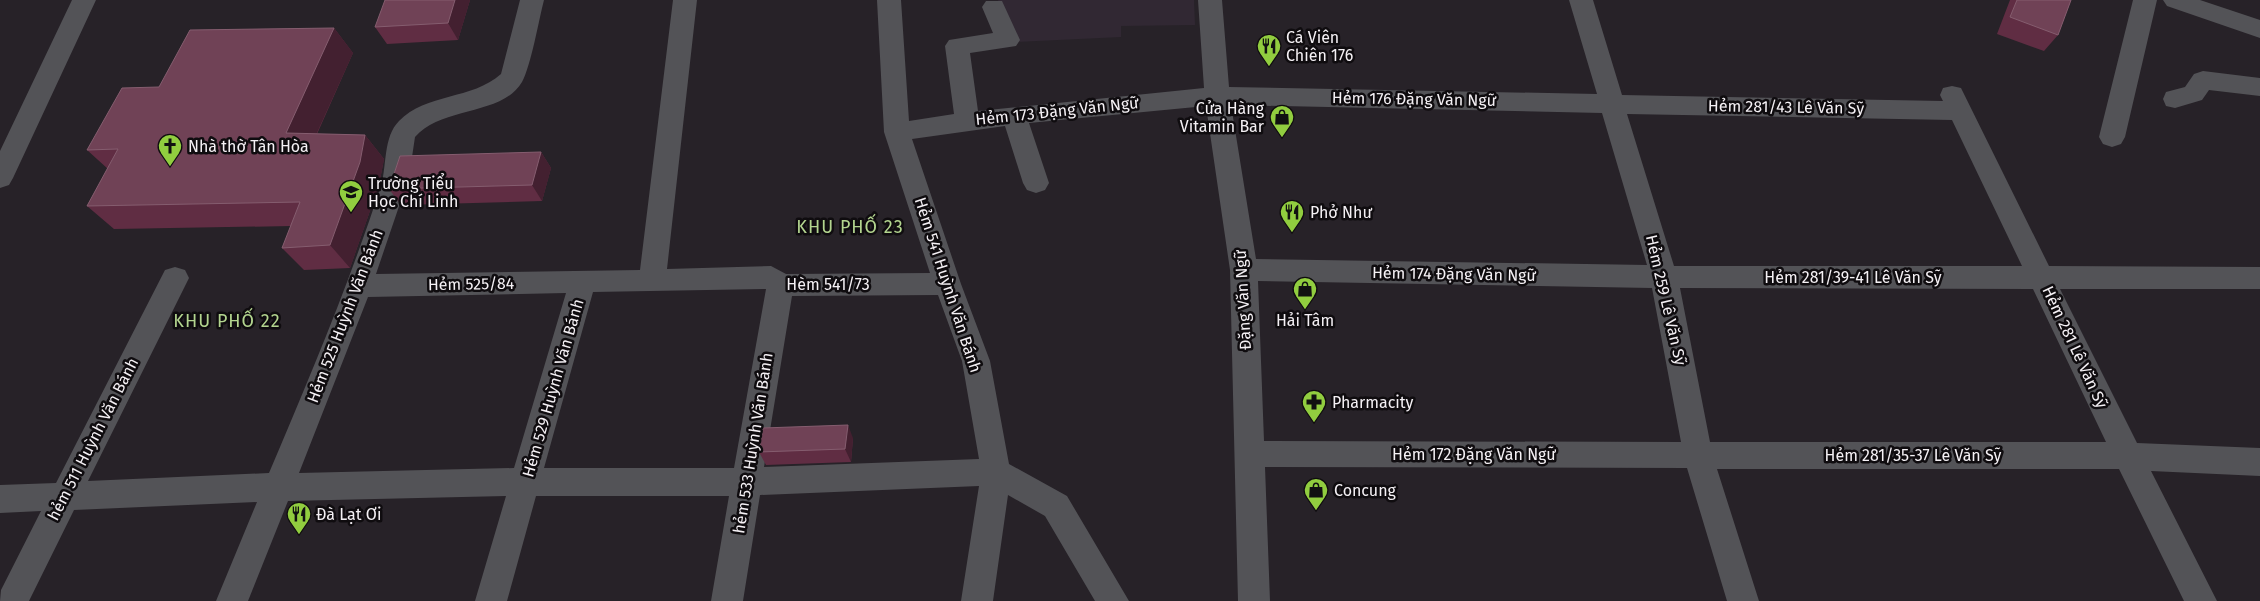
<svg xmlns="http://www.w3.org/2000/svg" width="2260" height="601" viewBox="0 0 2260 601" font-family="'Fira Sans',sans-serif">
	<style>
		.built { fill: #312833 }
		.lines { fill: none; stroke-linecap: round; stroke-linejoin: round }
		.minor { fill: #535357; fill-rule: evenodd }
		.wall { fill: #602d43 }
		.shaded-wall { fill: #432030 }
		.building { fill: #704256; stroke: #855d6f }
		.labels { text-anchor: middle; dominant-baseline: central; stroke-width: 5; stroke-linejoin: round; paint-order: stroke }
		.poi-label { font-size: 16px; fill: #f5f1f5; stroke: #0f0c0f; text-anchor: start }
		.street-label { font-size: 16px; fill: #f5f1f5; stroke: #0f0c0f }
		.neighbourhood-label { font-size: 18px; letter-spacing: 1px; fill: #b3d58f; stroke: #0f0c0f }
	</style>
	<rect width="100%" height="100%" fill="#272228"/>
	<path class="built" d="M998,0H1194L1195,25L1121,26V37L1014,42Z"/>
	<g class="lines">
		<path class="minor" d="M72,0H96L13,178L9,185L0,188V151Z
			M520,0H544C539,19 531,66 522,82C502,116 442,106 415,137L409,177L376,274L640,270L673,0H697L667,269L771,266L786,274L930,273L884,132L877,0H901L909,121L954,114L945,46L949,40L993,33L982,7L986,1H1002L1020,40L1016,46L970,53L978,111L1204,88L1198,0H1222L1229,87L1597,94L1569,0H1593L1622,95L1943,101L1940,95L1943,88L1952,86L1961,88L2049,266L2260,267V289H2060L2137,443L2260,448V476L2151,471L2217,601H2184L2119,469H1717L1759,601H1727L1687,468L1265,467L1270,601H1238L1230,270L1206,106L1029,123L1049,183L1045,190L1036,193L1027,190L1023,183L1005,126L912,139L961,284L990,361L1009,464L1067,496L1129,601H1095L1045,516L1008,495L993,601H961L979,486L760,495L743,601H711L729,496H536L507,601H475L506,496L288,501L248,601H216L257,502L74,510L29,601H0L1,590L41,511L0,513V485L56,483L165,270L175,267L185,270L189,278L88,481L269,473C309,379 349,284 381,186C387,166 383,137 399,121C426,93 472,100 501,74ZM1231,105L1602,113L1647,265L1256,259ZM1627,114L1952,120L2022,266H1674ZM1258,281L1652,288L1681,442L1264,441ZM1680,288L2033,289L2106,442H1710ZM766,289L734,468H544L593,292ZM566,293L514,468L299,473L368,297ZM938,295L962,361L979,459L764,467L792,296Z
			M2133,0H2157L2125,137L2121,144L2112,147L2103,144L2099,137Z
			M2163,0H2200L2260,20V38L2167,6Z
			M2203,71L2260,78V96L2209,90L2202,100L2175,108L2166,106L2163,99L2166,92L2185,87L2194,74Z"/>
	</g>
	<path class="wall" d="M470,0L458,40L387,44L375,27Z
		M2010,0H2071L2058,35L2044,51L1997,34Z
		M334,28L353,53L317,134L365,135L384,159L379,185L350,268L304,270L282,248L291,226L114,229L87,206L108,169L87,150L159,87Z
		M541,152L551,168L542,201L401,205L389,189Z
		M853,438L851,462L766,465L759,452Z"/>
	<path class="shaded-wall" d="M455,0H470L458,40L448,23Z
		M334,28L353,53L306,157L286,133Z
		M365,135L384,159L379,185L350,268L330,245Z
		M541,152L551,168L542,201L532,185Z
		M848,425L853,438L851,462L845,449Z"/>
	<path class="building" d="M385,0H455L448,23L375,27Z
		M2017,0H2071L2058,35L2010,17Z
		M334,28L286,133L365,135L360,162L330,245L282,248L300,202L87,206L118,149L87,150L122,88L159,87L190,30Z
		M541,152L532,185L389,189L400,156Z
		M848,425L845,449L759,452L763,428Z"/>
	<defs>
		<g id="restaurant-pin" transform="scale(1.25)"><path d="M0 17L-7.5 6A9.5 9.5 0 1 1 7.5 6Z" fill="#91cd3f" stroke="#0f0c0f"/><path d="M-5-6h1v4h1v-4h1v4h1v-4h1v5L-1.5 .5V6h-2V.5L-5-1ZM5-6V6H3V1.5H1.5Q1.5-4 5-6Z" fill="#111"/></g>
		<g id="shop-pin" transform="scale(1.25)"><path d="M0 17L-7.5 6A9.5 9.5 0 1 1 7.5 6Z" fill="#91cd3f" stroke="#0f0c0f"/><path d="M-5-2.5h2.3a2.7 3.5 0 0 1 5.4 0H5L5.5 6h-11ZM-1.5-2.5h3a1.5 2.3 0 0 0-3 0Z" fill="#111"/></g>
		<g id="church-pin" transform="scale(1.25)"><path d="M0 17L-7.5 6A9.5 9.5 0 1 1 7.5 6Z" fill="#91cd3f" stroke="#0f0c0f"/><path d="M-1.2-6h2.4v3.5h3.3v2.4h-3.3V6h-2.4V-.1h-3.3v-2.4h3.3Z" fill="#111"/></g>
		<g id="school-pin" transform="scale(1.25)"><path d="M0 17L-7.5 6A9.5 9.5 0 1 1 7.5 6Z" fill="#91cd3f" stroke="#0f0c0f"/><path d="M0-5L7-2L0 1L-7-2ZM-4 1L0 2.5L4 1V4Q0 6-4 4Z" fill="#111"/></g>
		<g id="pharmacy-pin" transform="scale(1.25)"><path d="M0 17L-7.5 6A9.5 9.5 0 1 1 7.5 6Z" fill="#91cd3f" stroke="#0f0c0f"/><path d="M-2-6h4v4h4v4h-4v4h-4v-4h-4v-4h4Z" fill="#111"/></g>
	</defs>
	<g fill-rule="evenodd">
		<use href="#restaurant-pin" x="1269" y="46"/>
		<use href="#shop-pin" x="1282" y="117"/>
		<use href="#church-pin" x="170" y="146"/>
		<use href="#school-pin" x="351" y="192"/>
		<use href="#restaurant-pin" x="1292" y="212"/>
		<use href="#shop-pin" x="1305" y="289"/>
		<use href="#pharmacy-pin" x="1314" y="402"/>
		<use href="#shop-pin" x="1316" y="490"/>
		<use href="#restaurant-pin" x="299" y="514"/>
	</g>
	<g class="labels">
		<g class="poi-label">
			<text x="1286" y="37">Cá Viên<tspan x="1286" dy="18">Chiên 176</tspan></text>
			<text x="1264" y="108" text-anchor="end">Cửa Hàng<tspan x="1264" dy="18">Vitamin Bar</tspan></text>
			<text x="188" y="146">Nhà thờ Tân Hòa</text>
			<text x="368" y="183">Trường Tiểu<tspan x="368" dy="18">Học Chí Linh</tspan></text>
			<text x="1310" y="212">Phở Như</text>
			<text x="1305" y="320" text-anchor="middle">Hải Tâm</text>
			<text x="1332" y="402">Pharmacity</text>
			<text x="1334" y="490">Concung</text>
			<text x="316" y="514">Đà Lạt Ơi</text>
		</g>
		<g class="street-label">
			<text transform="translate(1414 99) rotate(1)">Hẻm 176 Đặng Văn Ngữ</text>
			<text transform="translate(1786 107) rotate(1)">Hẻm 281/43 Lê Văn Sỹ</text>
			<text transform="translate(1057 111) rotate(-6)">Hẻm 173 Đặng Văn Ngữ</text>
			<text transform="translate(1454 274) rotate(1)">Hẻm 174 Đặng Văn Ngữ</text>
			<text x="1853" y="277">Hẻm 281/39-41 Lê Văn Sỹ</text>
			<text transform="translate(471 284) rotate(-1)">Hẻm 525/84</text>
			<text x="828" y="284">Hèm 541/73</text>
			<text transform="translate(948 285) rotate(72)">Hẻm 541 Huỳnh Văn Bánh</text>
			<text transform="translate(1243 300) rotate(-93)">Đặng Văn Ngữ</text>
			<text transform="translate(1666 300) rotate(77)">Hẻm 259 Lê Văn Sỹ</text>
			<text transform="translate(345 316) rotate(-69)">Hẻm 525 Huỳnh Văn Bánh</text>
			<text transform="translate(2075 347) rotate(65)">Hẻm 281 Lê Văn Sỹ</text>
			<text transform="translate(553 388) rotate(-74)">Hẻm 529 Huỳnh Văn Bánh</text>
			<text transform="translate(93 439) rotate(-63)">hẻm 511 Huỳnh Văn Bánh</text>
			<text transform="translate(753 443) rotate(-81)">hẻm 533 Huỳnh Văn Bánh</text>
			<text x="1474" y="454">Hẻm 172 Đặng Văn Ngữ</text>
			<text x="1913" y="455">Hẻm 281/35-37 Lê Văn Sỹ</text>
		</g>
		<g class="neighbourhood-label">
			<text x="850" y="227">KHU PHỐ 23</text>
			<text x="227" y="321">KHU PHỐ 22</text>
		</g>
	</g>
</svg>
